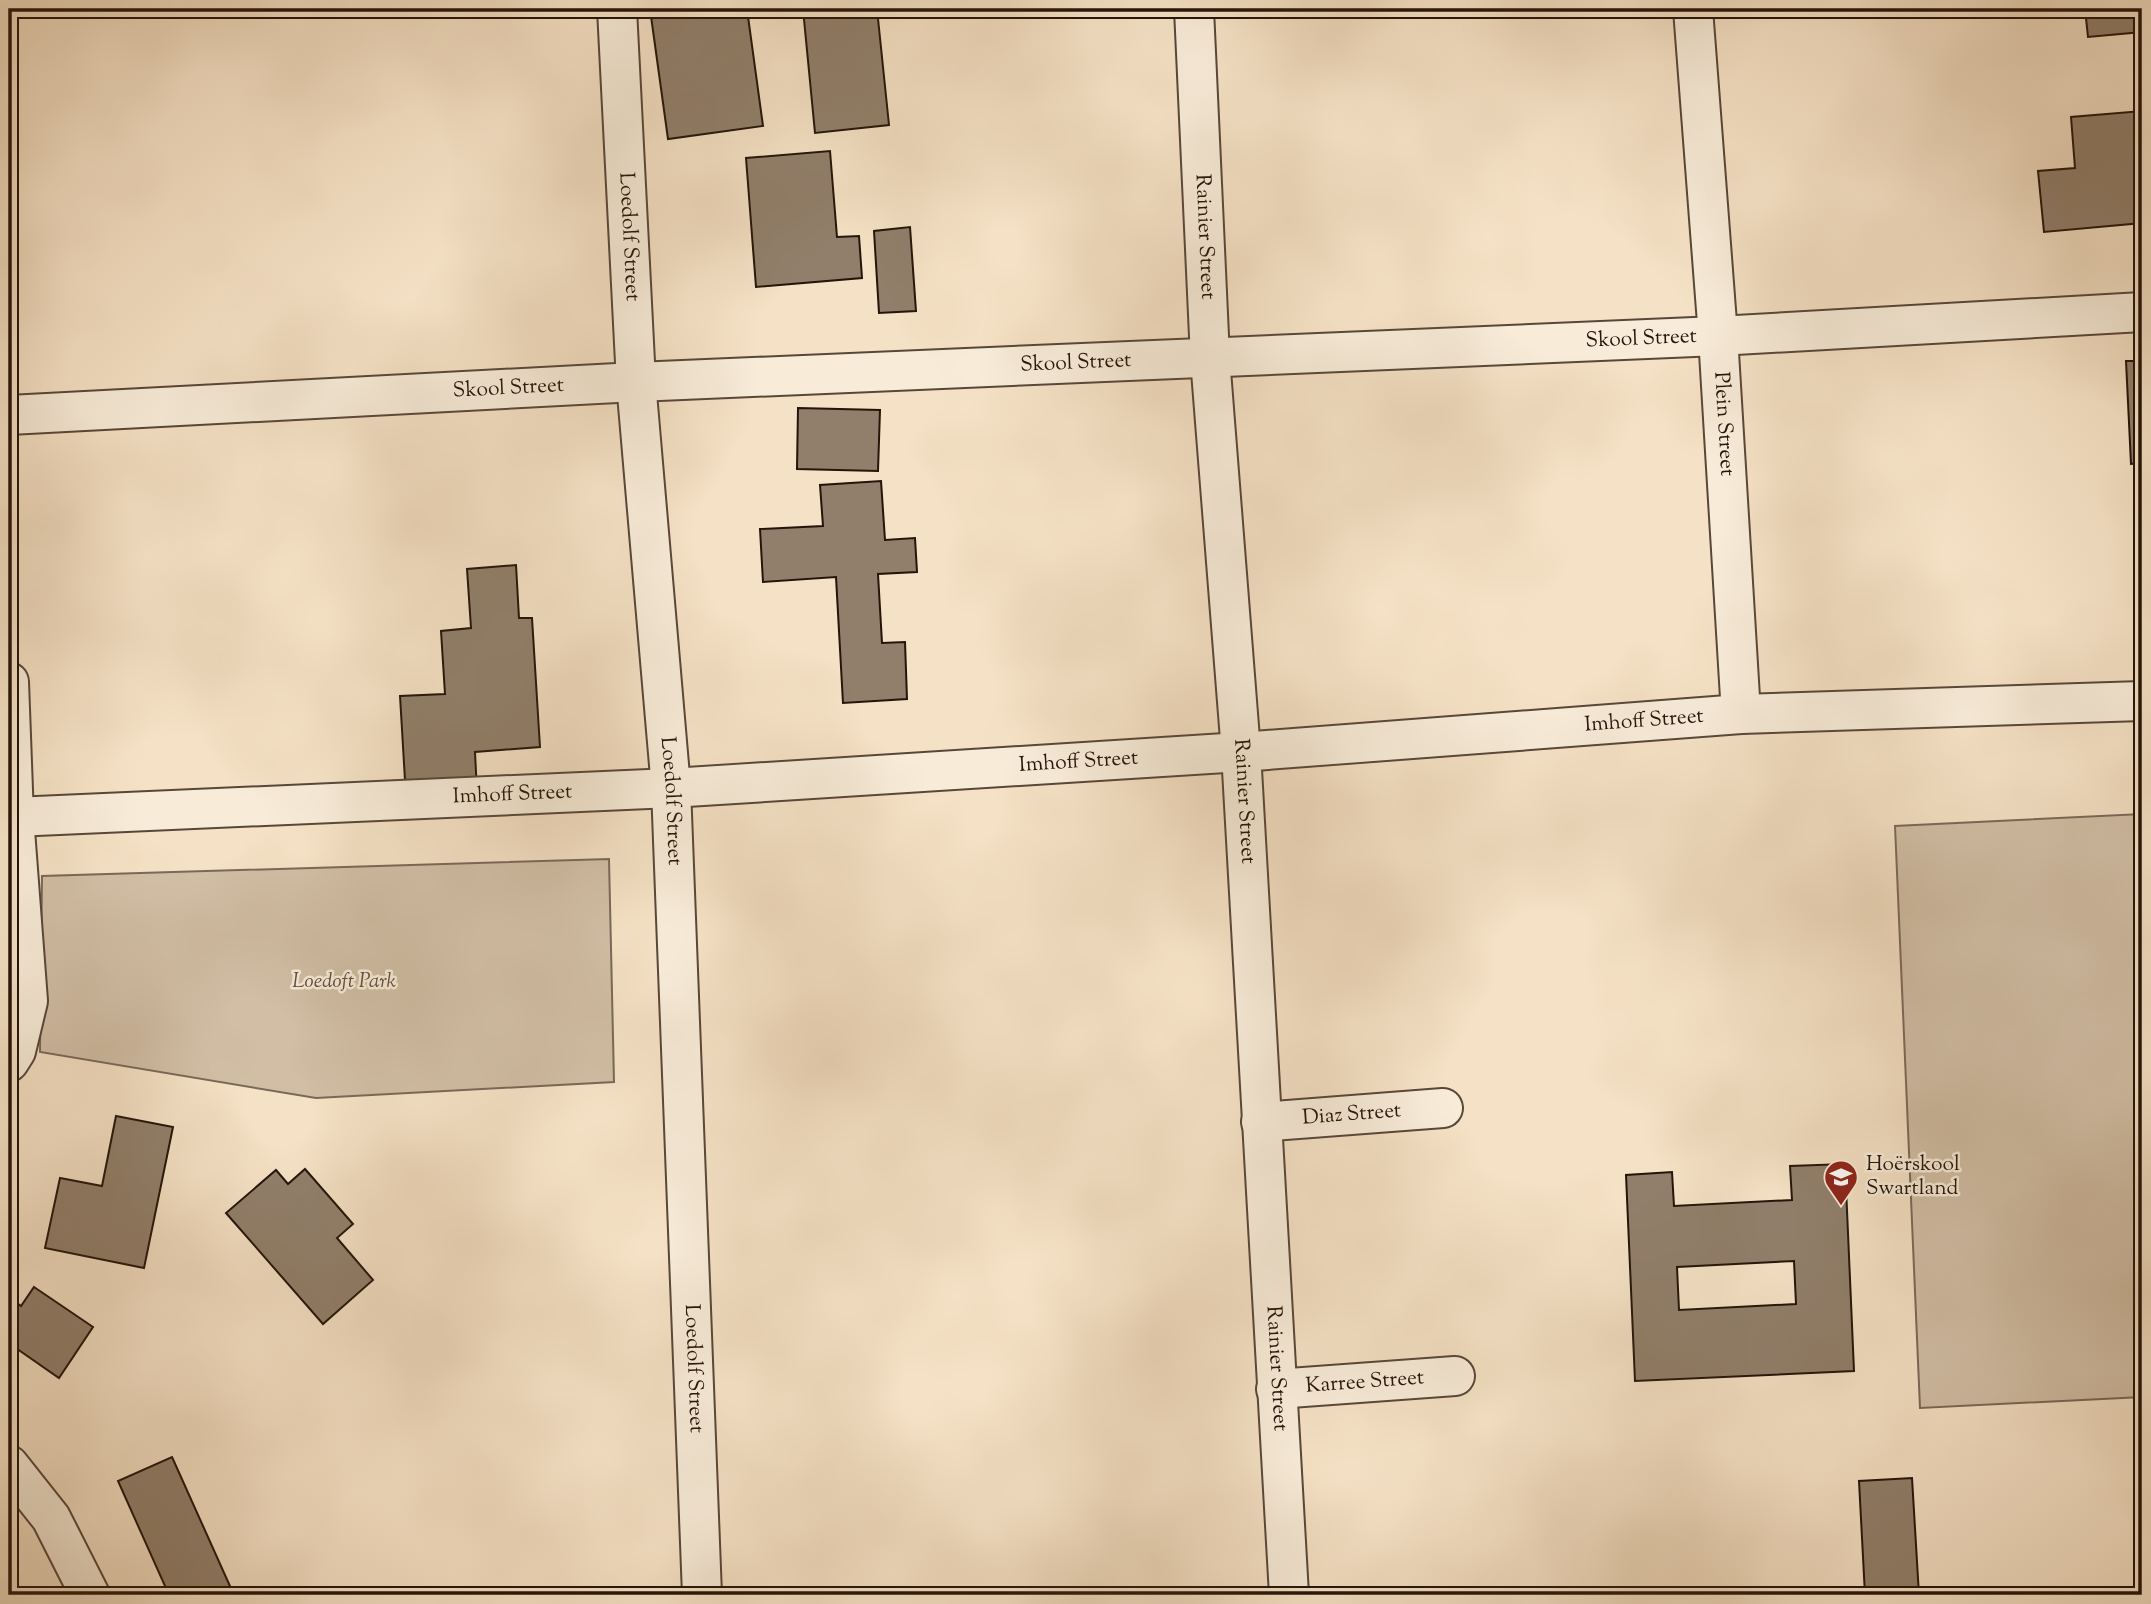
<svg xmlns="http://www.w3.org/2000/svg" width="2151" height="1604" viewBox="0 0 2151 1604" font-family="'Sorts Mill Goudy',serif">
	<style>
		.green { fill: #d1bea5; stroke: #7a6958; stroke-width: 2 }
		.building { fill: #917f6b; stroke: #24140a; stroke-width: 2; fill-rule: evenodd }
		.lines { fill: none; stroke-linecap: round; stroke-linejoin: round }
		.minor-casing { stroke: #584739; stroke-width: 42 }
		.minor { stroke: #f8ecd9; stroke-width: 38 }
		.labels { text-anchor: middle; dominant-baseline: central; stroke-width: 5; stroke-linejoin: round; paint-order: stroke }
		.street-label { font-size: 21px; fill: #24140a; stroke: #f8ecd9 }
		.park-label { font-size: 21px; font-style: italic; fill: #615040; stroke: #f8ecd9 }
		.poi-label { font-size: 21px; fill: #24140a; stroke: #f8ecd9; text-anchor: start }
	</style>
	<rect width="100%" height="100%" fill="#f5e1c5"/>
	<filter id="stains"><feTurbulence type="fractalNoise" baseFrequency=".00286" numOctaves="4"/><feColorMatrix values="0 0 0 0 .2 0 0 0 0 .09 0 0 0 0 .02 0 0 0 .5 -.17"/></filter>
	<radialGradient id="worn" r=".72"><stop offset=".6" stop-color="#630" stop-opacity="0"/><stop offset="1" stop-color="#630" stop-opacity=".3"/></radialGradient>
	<path class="green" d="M2142,814V1397L1920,1408L1895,826Z
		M609,859L614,1082L316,1098L40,1052L42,876Z"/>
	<path class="building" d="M650,9H747L763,126L668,139Z
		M803,9H877L889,125L815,133Z
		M2085,9H2142V32L2088,37Z
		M2142,111V223L2044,232L2038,171L2075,168L2071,117Z
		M830,151L837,237L859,236L862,278L756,287L746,158Z
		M910,227L916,311L879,313L874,231Z
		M2126,361H2142V463L2131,464Z
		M798,408L880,410L878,471L797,469Z
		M881,481L885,540L915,538L917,572L878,574L882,643L905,642L907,699L843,703L836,577L763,582L760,529L823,526L820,485Z
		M2138,516H2142V679Z
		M516,565L519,618H532L540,747L475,752L477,792L406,797L400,696L445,694L441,631L471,628L467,569Z
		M116,1116L173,1127L144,1268L45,1248L60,1178L102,1186Z
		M1845,1164L1854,1371L1635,1381L1626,1175L1672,1172L1674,1206L1792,1200L1790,1166ZM1794,1261L1796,1304L1679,1310L1677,1267Z
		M305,1169L353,1224L337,1238L373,1280L323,1324L226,1213L276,1170L288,1184Z
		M34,1287L93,1327L59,1378L10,1344L9,1346V1297L21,1306Z
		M172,1457L234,1595H169L118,1481Z
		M1912,1478L1919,1595H1865L1859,1481Z"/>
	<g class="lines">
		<g class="minor-casing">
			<g id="minor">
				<path id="s1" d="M617,9L636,382L671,788L702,1595"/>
				<path id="s2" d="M1194,9L1210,358L1241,752L1289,1595"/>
				<path id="s3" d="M1693,9L1718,336L1741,714"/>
				<path id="s4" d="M9,415L636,382L1718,336L2142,312"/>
				<path d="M9,682L14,817L28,1001L16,1051L9,1062"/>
				<path id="s5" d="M14,817L671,788L1241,752L1741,714L2142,701"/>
				<path id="s6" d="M1261,1122L1443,1108"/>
				<path id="s7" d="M1276,1389L1455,1376"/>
				<path d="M9,1465L51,1518L90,1595"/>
			</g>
		</g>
		<use href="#minor" class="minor"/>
	</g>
	<defs>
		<g id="school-pin" transform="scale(1.75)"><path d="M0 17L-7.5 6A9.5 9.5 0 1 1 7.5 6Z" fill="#8f2418" stroke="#f8ecd9"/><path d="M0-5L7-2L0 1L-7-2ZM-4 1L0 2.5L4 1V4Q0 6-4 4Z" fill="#fff"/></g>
	</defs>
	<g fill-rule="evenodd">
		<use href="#school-pin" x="1841" y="1177"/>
	</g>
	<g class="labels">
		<g class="street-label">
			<text stroke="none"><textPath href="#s1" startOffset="228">Loedolf Street</textPath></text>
			<text stroke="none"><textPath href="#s2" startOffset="228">Rainier Street</textPath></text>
			<text stroke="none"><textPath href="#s4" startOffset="1634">Skool Street</textPath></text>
			<text stroke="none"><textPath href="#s4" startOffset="1068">Skool Street</textPath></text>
			<text stroke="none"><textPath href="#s4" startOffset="500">Skool Street</textPath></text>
			<text stroke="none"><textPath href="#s3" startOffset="416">Plein Street</textPath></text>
			<text stroke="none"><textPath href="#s5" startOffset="1633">Imhoff Street</textPath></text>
			<text stroke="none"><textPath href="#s5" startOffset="1066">Imhoff Street</textPath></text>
			<text stroke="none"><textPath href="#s5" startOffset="499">Imhoff Street</textPath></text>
			<text stroke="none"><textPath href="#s1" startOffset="794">Loedolf Street</textPath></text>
			<text stroke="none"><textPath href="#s2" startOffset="794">Rainier Street</textPath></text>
			<text stroke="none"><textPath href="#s6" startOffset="91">Diaz Street</textPath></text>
			<text stroke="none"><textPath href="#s1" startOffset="1362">Loedolf Street</textPath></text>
			<text stroke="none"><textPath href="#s2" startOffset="1362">Rainier Street</textPath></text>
			<text stroke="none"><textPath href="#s7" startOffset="89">Karree Street</textPath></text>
		</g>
		<g class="park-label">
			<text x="344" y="982">Loedoft Park</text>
		</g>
		<g class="poi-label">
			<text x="1866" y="1165">Hoërskool<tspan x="1866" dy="24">Swartland</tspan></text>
		</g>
	</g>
	<rect width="2151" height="1604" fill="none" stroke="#f5e1c5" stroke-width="35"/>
	<rect x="10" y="10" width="2130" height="1583" fill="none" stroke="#24140a" stroke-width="3.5"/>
	<rect x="18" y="18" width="2116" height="1569" fill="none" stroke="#24140a" stroke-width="2"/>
	<rect width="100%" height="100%" filter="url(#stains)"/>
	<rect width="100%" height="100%" fill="url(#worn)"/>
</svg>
